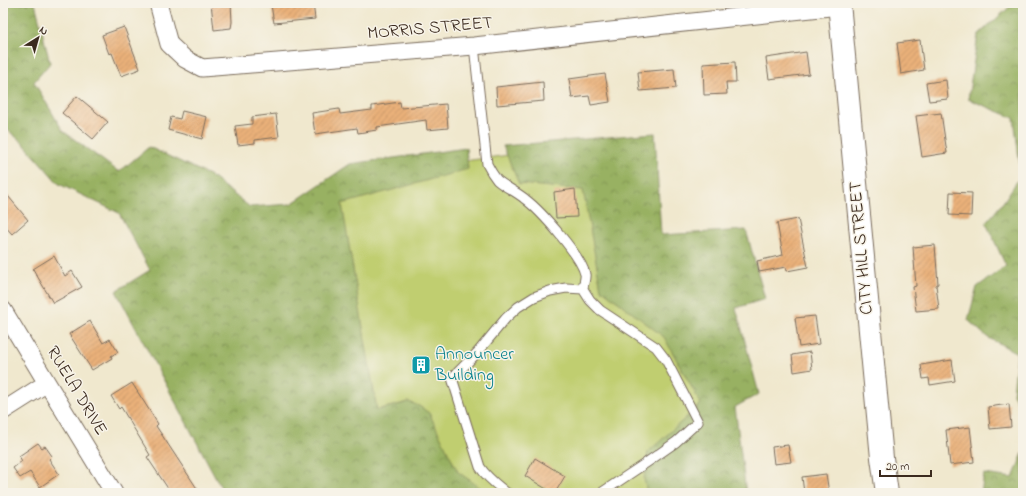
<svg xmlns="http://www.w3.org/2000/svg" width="1026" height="496" viewBox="0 0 1026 496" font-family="'Indie Flower',sans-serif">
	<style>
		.green { fill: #c0ce70; stroke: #7e7c47 }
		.forest { fill: url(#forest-crowns); stroke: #6a6e40 }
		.building { fill: url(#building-hatch) }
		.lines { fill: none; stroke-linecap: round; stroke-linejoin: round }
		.lane-casing { stroke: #7a6c5c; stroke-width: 11 }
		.street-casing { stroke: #7a6c5c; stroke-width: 19 }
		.secondary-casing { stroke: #7a6c5c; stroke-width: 24 }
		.lane { stroke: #fff; stroke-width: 9 }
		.street { stroke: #fff; stroke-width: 17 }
		.secondary { stroke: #fff; stroke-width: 22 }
		.labels { text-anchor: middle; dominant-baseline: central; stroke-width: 3; stroke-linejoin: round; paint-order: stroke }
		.street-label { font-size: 18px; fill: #3b2a1e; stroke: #f7f3e8 }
		.culture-label { font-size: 18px; fill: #0d838f; stroke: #f7f3e8; text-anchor: start }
	</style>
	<defs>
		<pattern id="forest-crowns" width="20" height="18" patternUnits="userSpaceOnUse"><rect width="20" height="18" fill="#98b162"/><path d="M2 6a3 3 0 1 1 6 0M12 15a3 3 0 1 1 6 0" fill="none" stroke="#7d9050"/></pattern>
		<pattern id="building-hatch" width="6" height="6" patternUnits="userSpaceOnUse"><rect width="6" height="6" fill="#eab17a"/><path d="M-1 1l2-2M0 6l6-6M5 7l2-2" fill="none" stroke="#bf9063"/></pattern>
	</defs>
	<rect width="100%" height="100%" fill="#f7f3e8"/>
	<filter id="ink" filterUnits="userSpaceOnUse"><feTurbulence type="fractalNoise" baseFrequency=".025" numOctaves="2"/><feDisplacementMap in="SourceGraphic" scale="8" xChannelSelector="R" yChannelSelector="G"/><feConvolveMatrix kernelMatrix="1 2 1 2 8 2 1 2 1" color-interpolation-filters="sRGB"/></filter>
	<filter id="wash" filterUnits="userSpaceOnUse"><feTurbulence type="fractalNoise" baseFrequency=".012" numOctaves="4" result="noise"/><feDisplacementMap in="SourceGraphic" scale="16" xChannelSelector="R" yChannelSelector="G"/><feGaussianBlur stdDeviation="0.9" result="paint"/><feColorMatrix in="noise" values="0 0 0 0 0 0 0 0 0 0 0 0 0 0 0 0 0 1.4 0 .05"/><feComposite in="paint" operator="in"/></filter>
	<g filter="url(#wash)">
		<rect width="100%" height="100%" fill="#f0e8ce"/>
		<path class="green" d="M585,145L717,395L681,493H477L452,476L409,402L377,410L328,203L366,174Z"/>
		<path class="forest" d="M3,3H35L50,63L34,82L63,131L119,172L149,147L209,175L250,207L291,204L350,164L466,148L468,169L342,204L377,410L409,402L419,406L429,413L458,472L488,493H224L116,291L150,270L119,213L59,184L23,143L3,126Z
			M1014,3H1023V412L1013,394L1017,353L987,337L968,320L977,287L1006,266L986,223L1004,201L1021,175L1014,118L968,99L978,35Z
			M655,133L661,235L746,230L765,299L736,308L759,394L735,407L746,493H647L644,479L648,452L701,404L664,337L601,289L583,190L519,184L503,146Z
			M1023,453V493H981L984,474L1013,478Z"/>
		<g id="blocks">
			<path class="building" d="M211,3H231L232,22L231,28L214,30Z
				M289,3H313L315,19L274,23L271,5Z
				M124,27L140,69L121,76L112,53L109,54L102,35Z
				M920,40L924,70L901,74L897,43Z
				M806,52L809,74L769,79L766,58Z
				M735,62L736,82H726L727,94L704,95L703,64Z
				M674,69L676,88L640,91L638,72Z
				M605,74L610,102L591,105L589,96L572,98L569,79Z
				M946,80L948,99L929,101L926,83Z
				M543,82L544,101L497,105L496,87Z
				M77,96L108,122L93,139L62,113Z
				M400,102L401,108L446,104L448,128L427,130L426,120L377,127V130L358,133L357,128L315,134L312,113L339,109L340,114L372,110V106Z
				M182,111L207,117L202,139L168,130L171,117L180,119Z
				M941,113L947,153L922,157L916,116Z
				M276,114L279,137L255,140V143L238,145L235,126L252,124V117Z
				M575,189L577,217L556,218L554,192Z
				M3,190L28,220L12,234L3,224Z
				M950,192L972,193L971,216L949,215Z
				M798,219L808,267L787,271L786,267L759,272L757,261L783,255L777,223Z
				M935,245L938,284L936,285L939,309L916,311L913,287L916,286L913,247Z
				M54,256L65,276L72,271L82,287L53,303L33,269Z
				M815,316L819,344L799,347L795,318Z
				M90,321L103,343L110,339L118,352L111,356L112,358L92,370L69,334Z
				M810,352L812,369L794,372L792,355Z
				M952,360L955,381L930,385L929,378L923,379L921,365Z
				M132,383L158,424L156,426L200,493H171L147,457L150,455L121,407L119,409L111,396Z
				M1009,404L1011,427L990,429L988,407Z
				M970,427L974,462L950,465L946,430Z
				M38,443L42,448L45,446L52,456L49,459L59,474L40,487L30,472L20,478L13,468L22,461L19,456Z
				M788,445L791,462L774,464L772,447Z
				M535,458L565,476L555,493H553L525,476Z
				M826,474L829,493H804L802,477Z"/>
		</g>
	</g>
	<g filter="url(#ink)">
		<use href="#blocks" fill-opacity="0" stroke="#7a6c5c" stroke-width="1"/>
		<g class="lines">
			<g class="lane-casing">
				<path id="lane" d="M474,46L487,164C490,170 493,175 497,180C505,187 517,192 525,199C541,211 581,256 585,274C586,278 583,285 583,289L590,300L600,310L656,347L666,360L698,422L676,442L646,463L601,493
					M507,493C497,485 487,478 480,467L452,378L477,353L506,318L518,307L534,297L550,291L566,288L583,289"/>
			</g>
			<g class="street-casing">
				<path id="street" d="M158,3L169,44L185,59L202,68L474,46L839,6
					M3,310L47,383L114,493
					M3,411L47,383"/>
			</g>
			<g class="secondary-casing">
				<path id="secondary" d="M839,3L882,458L887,493"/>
			</g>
			<use href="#lane" class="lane"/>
			<use href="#street" class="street"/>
			<use href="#secondary" class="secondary"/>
		</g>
	</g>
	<defs>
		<g id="building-square" transform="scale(1)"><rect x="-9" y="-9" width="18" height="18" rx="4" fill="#0f9aa8" stroke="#f7f3e8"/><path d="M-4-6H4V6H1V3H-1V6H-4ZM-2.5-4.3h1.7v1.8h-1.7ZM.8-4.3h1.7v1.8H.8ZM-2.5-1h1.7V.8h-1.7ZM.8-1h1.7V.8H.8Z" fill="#fff"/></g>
	</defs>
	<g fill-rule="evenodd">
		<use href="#building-square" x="421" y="365"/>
	</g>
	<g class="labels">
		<g class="street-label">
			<text transform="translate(430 29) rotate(-5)">MORRIS STREET</text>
			<text transform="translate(862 248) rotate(-95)">CITY HILL STREET</text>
			<text transform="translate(76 391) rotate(59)">RUELA DRIVE</text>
		</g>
		<g class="culture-label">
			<text x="435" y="355">Announcer<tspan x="435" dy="21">Building</tspan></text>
		</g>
	</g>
	<rect width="1026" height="496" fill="none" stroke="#f7f3e8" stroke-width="16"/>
	<g transform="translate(38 38) rotate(37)" stroke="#f7f3e8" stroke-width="3" paint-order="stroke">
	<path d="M0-3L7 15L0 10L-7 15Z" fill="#3b2a1e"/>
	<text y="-6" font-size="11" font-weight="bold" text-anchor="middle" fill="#3b2a1e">N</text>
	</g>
	<path d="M880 470v6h51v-6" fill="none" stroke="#3b2a1e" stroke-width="2"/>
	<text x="886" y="470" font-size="12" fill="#3b2a1e" stroke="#f7f3e8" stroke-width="3" paint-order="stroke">20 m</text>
</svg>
